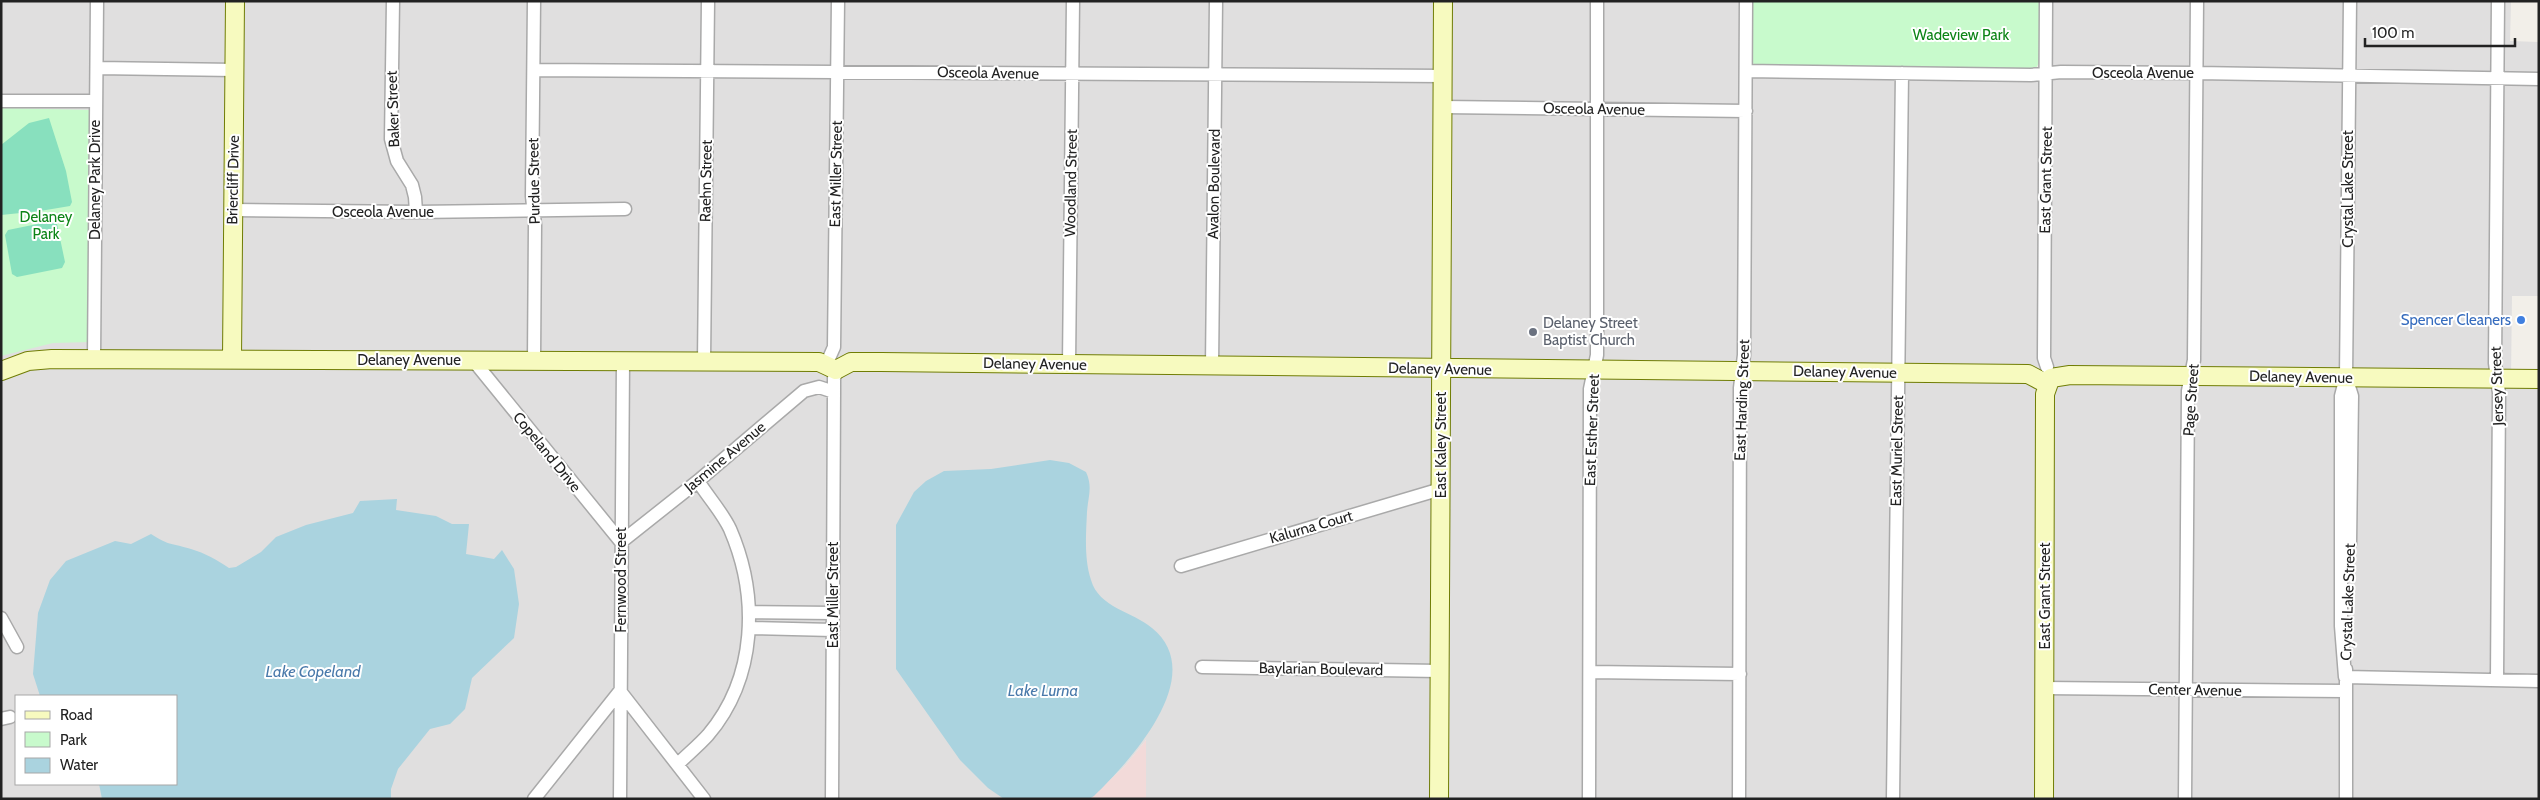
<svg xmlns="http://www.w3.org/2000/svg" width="2540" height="800" viewBox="0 0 2540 800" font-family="Cabin,sans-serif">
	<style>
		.residential { fill: #e0dfdf; fill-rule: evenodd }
		.commercial { fill: #f2dad9 }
		.park { fill: #c8facc }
		.pitch { fill: #88e0be }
		.water { fill: #aad3df }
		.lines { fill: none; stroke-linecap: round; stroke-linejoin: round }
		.street-casing { stroke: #a9a9a9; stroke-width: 15 }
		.secondary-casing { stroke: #707d05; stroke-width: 20 }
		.street { stroke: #fff; stroke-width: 12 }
		.secondary { stroke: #f7fabf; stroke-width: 18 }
		.shop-dot { fill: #3f7fe0; stroke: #fff; stroke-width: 2 }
		.worship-dot { fill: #6b7280; stroke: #fff; stroke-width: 2 }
		.labels { text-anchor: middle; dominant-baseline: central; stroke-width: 4; stroke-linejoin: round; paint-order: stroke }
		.park-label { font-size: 15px; fill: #0c8416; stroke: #fff }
		.street-label { font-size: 15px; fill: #222; stroke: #fff }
		.shop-label { font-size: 15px; fill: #366cbe; stroke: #fff; text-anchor: end }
		.worship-label { font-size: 15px; fill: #5b616d; stroke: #fff; text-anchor: start }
		.water-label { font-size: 16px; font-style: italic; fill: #4a7aab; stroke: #fff }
	</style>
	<rect width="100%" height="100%" fill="#f2efe9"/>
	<path class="residential" d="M1,1H1746L1747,71L2040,70L2042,1H2511L2510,41L2539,42V296H2512L2511,378L2539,379V799H1146V740L1125,766L1089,799H1ZM16,696H176V784H16Z"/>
	<path class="commercial" d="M1146,740V799H1089L1125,766Z"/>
	<path class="park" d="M1750,1H2040L2039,63L2036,68L2029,71L1755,66L1750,58Z
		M1,108L92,110L91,342L53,343L1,356Z"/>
	<path class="pitch" d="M49,118L66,171L72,202L70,206L40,211L1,215V145L29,123Z
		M52,221L57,224L65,262L62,268L17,277L12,274L5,235L8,230Z"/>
	<path class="water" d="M1050,460L1069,463L1086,472C1093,487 1088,497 1087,512C1086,534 1084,559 1091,580C1099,608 1132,611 1152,628C1210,675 1130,761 1094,796L1089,799H1004L988,788L960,760L896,669V525L914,492L926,481L944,471L991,469Z
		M397,499L396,510L436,516L452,524H469L466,554L494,559L502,550L514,569L519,604L514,638L472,678L465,709L450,724L430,729L398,769L391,789V799H102L99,784H176V696H40L33,674L38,613L50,580L66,561L115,541L131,544L151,534C169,546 172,543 191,549C205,553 217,560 229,568L236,567L261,552L276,537L306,525L353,513L360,501Z"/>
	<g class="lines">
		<g class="street-casing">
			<path id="street" d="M393,1L391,139L397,161L412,185L415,197L416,212
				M534,1L532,196L535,225L534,360
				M2046,1L2044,358L2047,367
				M97,68L235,70
				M534,70L1443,76
				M1746,71L2031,75L2061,72L2197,73L2539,79
				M1,101H96
				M1443,107L1746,111
				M232,210L416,212L625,209
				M830,356L834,347L838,1
				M94,359L97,1
				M473,360L621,542
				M704,361L708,1
				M1069,364L1073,1
				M1212,366L1216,1
				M2346,377L2352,396L2350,544
				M621,542L698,481L804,391L819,387L834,392
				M1181,566L1441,489
				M750,612L833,613
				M1,618L17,647
				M750,628L833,630
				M1202,667L1439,671
				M1590,672L1740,674
				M2345,677L2341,626V396L2346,377L2350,1
				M2345,677L2539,681
				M2497,680L2499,393L2495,363L2498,1
				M2044,688L2345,691
				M620,691L704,799
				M1,719L10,717
				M678,764C688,754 699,745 708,735C757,677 759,596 730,529C722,512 708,497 698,481
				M534,799L620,691
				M620,799L623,361
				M832,799L834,392V378L838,369
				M1589,799L1590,389L1597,355V1
				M1739,799L1740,388L1744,355L1746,1
				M1893,799L1902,73
				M2185,799L2188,391L2194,360L2197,1
				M2346,799V669"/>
		</g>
		<g class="secondary-casing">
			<path id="secondary" d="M232,359L235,1
				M1,371L28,361L52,359L819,362L836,370L851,362H881L2028,374L2045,383L2051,378L2070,375L2539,379
				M1439,799L1443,1
				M2044,799L2045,394L2050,380"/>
		</g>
		<use href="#street" class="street"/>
		<use href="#secondary" class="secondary"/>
	</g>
	<circle class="shop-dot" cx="2521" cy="320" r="5"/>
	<circle class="worship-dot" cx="1533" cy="332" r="5"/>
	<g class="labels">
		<g class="park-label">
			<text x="1961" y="35">Wadeview Park</text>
			<text x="46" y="217">Delaney<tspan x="46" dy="17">Park</tspan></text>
		</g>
		<g class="street-label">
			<text transform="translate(988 73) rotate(1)">Osceola Avenue</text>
			<text x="2143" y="73">Osceola Avenue</text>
			<text transform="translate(393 109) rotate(-92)">Baker Street</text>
			<text transform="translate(1594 109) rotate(1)">Osceola Avenue</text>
			<text transform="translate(836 174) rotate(-89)">East Miller Street</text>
			<text transform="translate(95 180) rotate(-90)">Delaney Park Drive</text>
			<text transform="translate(233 180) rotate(-89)">Briercliff Drive</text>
			<text transform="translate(2046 180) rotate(-89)">East Grant Street</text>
			<text transform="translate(534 181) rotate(-91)">Purdue Street</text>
			<text transform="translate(706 181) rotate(-89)">Raehn Street</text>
			<text transform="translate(1071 183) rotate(-89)">Woodland Street</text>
			<text transform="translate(1214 184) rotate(-89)">Avalon Boulevard</text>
			<text transform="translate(2348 189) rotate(-90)">Crystal Lake Street</text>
			<text x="383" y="212">Osceola Avenue</text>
			<text x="409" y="360">Delaney Avenue</text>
			<text transform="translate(1035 364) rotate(1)">Delaney Avenue</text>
			<text transform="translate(1440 369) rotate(1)">Delaney Avenue</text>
			<text transform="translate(1845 372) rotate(1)">Delaney Avenue</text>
			<text transform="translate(2301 377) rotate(1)">Delaney Avenue</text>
			<text transform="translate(2497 386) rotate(-92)">Jersey Street</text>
			<text transform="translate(1742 400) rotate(-88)">East Harding Street</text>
			<text transform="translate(2191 400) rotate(-86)">Page Street</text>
			<text transform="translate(1592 430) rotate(-88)">East Esther Street</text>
			<text transform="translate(1441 445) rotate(-90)">East Kaley Street</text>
			<text transform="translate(1897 451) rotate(-89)">East Muriel Street</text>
			<text transform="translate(547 452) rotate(51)">Copeland Drive</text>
			<text transform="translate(725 457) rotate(-40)">Jasmine Avenue</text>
			<text transform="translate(1311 527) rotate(-16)">Kalurna Court</text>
			<text transform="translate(621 580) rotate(-90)">Fernwood Street</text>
			<text transform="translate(833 595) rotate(-90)">East Miller Street</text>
			<text transform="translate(2045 596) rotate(-90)">East Grant Street</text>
			<text transform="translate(2348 602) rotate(-88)">Crystal Lake Street</text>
			<text transform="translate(1321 669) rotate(1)">Baylarian Boulevard</text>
			<text transform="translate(2195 690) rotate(1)">Center Avenue</text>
		</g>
		<g class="shop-label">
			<text x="2511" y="320">Spencer Cleaners</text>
		</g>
		<g class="worship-label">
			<text x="1543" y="323">Delaney Street<tspan x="1543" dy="17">Baptist Church</tspan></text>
		</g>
		<g class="water-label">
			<text x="313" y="671">Lake Copeland</text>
			<text x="1043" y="690">Lake Lurna</text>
		</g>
	</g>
	<rect width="2540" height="800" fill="none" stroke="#222222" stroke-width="5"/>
	<rect x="15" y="695" width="162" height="90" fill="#ffffff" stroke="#a7a7a7"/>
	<rect x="25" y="711" width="25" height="8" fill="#f7fabf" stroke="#a7a7a7"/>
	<text x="60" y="720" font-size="15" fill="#222222">Road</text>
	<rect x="25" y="732" width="25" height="15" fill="#c8facc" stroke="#a7a7a7"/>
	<text x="60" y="745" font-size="15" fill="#222222">Park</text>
	<rect x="25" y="758" width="25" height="15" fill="#aad3df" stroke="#a7a7a7"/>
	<text x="60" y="770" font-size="15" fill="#222222">Water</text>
	<path d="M2365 38v8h150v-8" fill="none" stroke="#222222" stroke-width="2.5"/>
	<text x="2372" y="38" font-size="15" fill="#222222" stroke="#ffffff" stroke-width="4" paint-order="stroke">100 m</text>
</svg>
